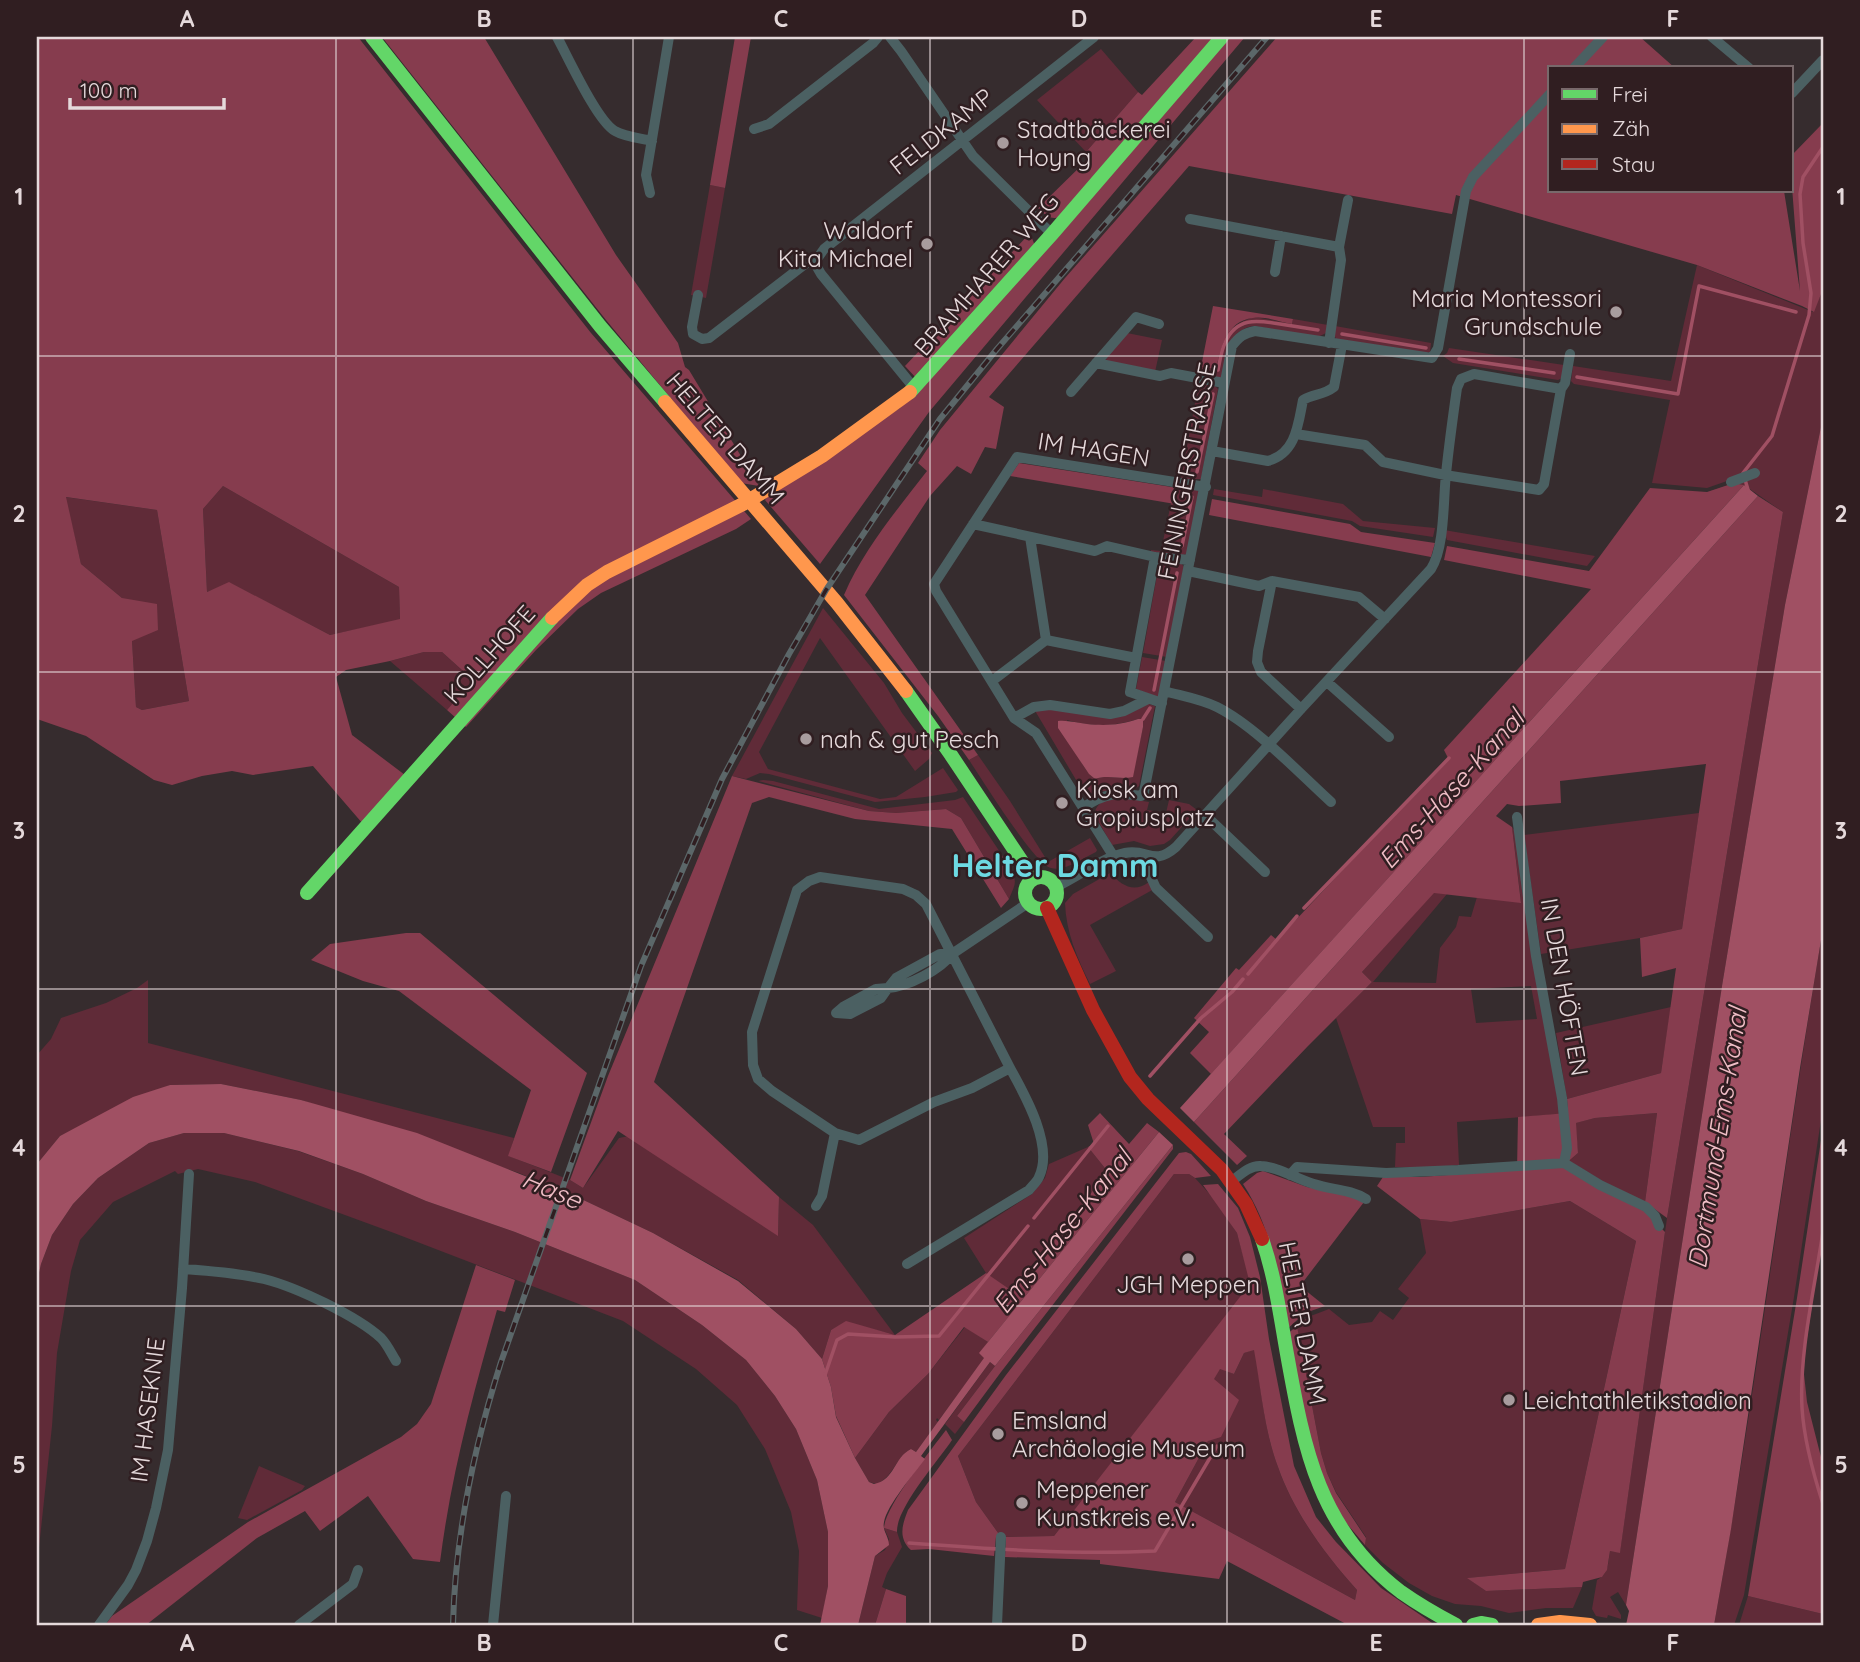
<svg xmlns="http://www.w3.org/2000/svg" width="1860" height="1662" viewBox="0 0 1860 1662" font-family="Quicksand,sans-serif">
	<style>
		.green { fill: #602b38; fill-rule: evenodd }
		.forest { fill: #863c4e; fill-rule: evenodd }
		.water { fill: #a05063 }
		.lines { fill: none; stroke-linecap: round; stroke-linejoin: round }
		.stream { stroke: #a05063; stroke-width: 3.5 }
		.street { stroke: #4b6062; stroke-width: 10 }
		.fast { stroke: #63d668; stroke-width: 14 }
		.slow { stroke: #ff974d; stroke-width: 14 }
		.jam { stroke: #b3261e; stroke-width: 14 }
		.rail-casing { stroke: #5b6769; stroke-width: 6 }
		.rail { stroke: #301e21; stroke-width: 3.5; stroke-dasharray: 10; stroke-linecap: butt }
		.grid { fill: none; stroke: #e5d9db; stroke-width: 2; stroke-opacity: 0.55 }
		.poi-dot { fill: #a89c9e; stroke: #301e21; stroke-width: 2.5 }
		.labels { text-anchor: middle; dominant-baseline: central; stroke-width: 5; stroke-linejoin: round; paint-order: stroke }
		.poi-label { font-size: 24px; fill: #e5d9db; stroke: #301e21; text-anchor: start }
		.street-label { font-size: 24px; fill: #e5d9db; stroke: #301e21 }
		.water-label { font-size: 26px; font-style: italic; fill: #f0bec6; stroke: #301e21 }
		.district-label { font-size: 32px; font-weight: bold; fill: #6dd9e2; stroke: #301e21 }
		.neatline { fill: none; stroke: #e5d9db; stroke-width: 2.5 }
		.grid-label { font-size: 23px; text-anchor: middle; font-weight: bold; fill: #e5d9db }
	</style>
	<rect width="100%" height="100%" fill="#362c2e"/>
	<path class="green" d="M1101,49L1138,92L1086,152L1037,100Z
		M710,185L725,188L706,298L691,295Z
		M1697,265L1813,312L1823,289V417L1785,605L1722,986L1626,1605L1618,1592L1610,1597L1621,1615V1619L1608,1615L1607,1618L1596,1616L1592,1609L1597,1580C1609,1574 1608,1562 1610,1551L1620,1552L1667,1218L1783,512L1744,485L1727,481L1707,488L1652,483L1670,400L1574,384L1571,381L1573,366L1671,381Z
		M1255,317L1292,324L1293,319L1328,325L1326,333L1318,337L1254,326C1245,327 1238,331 1232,339L1221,377L1219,378L1200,375L1201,367L1216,369C1222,342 1225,325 1255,317Z
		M1335,326L1431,343L1430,352L1427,353L1336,339L1334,334Z
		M1127,333L1162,340L1155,372L1110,363L1106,360L1107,356Z
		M1449,348L1564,365L1562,378L1558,380L1453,363L1443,356L1447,353Z
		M1199,381L1213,384L1218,389L1201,479H1181Z
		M223,486L399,587L400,620L330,635L230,583L207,592L203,509Z
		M1178,488H1196L1199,493L1187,554L1183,555L1151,552V550L1161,551L1171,503H1175Z
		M1214,489L1262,497L1263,489L1343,504L1363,521L1435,528L1433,537L1360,526L1352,521L1213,495Z
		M65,497L157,510L189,701L142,710L136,707L132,641L122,598L81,564Z
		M1444,530L1595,556L1587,566L1447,540Z
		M1163,561L1181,563L1184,567L1167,657L1143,653L1159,564Z
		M823,608L884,683L902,713L932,753L929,759L915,771L820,638L759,752L768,769L880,799L896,797L943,768L958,790L956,792L925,797L875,802L769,774L760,773L746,779L732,776Z
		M424,652H442L474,681L447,710L390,661Z
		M1142,657L1166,661L1159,698L1136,689Z
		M1146,703L1155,706L1139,786L1133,791H1103L1085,795L1034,709L1051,707L1096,716ZM1138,719L1143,720V727L1132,777C1119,780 1108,774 1095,779C1078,766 1072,739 1067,720C1092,727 1113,727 1138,719Z
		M978,755L1010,801L1048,862L1090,838L1097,850L1096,852C1083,858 1065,872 1051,868C1034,864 982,779 969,760Z
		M763,780L773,781L879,809L955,800L963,797L1010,867C1018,883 1015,884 1009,899L961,818L946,809L896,813L869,811L758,781Z
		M1109,798L1130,799L1149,802L1147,810L1166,813L1169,800L1189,804L1197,810L1170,840L1164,844L1150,846L1134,841L1112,845L1094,814C1096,806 1101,801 1109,798Z
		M1699,813L1682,929L1640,938L1541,954L1524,835Z
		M1512,827L1515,831L1560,1114L1457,1122L1459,1165L1421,1168L1395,1167L1396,1143H1405V1127H1373L1336,1018L1372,982L1362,972L1434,892L1447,894L1373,982L1436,983L1440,948L1456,927L1459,916L1471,917L1477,897L1521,902ZM1531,986L1537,1019L1476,1023L1471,989Z
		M1110,873C1122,886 1134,893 1149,882L1154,889L1090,925L1116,971L1090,984C1077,958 1066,932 1065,903L1073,894Z
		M1823,928V1107L1794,1297L1744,1595L1734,1625H1714C1756,1394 1784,1160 1823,928Z
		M148,980V1043L514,1138L509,1156L570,1180L583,1188L619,1138L629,1136L778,1235L779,1197L813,1225L895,1335L846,1322L831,1330L822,1359L796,1329L738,1280L653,1233L575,1196L519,1173L301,1100L221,1084L170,1085L60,1136L37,1164V1055L51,1039L61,1018L106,1003L137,988Z
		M1671,1007L1661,1073L1567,1099L1556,1033Z
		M1657,1113L1645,1202L1602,1181L1569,1161L1578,1153L1575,1123L1595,1118Z
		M184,1133H224L298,1151L363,1174L426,1201L515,1232L635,1280L702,1325L746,1360L775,1396L796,1429L817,1480L828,1532V1586L822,1618L797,1610L799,1551L791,1512L765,1449L737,1405L696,1369L623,1321L394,1233L255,1182L198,1169L178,1174L175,1171L113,1202L80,1240L71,1271L57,1353L52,1426L37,1566V1282L41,1264L52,1235L73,1204L98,1178L149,1143Z
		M1088,1147L1108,1172L1011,1292L986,1273L964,1238L1032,1194L1045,1178L1049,1164Z
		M1174,1174H1189L1195,1178L1215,1200L1237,1233L1251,1284L1054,1536L1001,1537L976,1502L958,1456Z
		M1570,1201L1636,1241L1565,1569L1468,1578L1486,1591L1582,1587L1573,1608H1546L1509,1613L1481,1606L1455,1604L1432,1596L1409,1583L1383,1563L1365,1545L1366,1537L1336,1492L1327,1473L1321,1453L1297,1326L1308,1317L1329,1309L1349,1325L1372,1322L1380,1311L1393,1320L1409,1298L1398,1289L1426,1253L1420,1219L1451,1222Z
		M965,1327L988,1342L980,1353L985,1358L939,1420L937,1418L936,1420L938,1422L916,1452L911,1449C896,1457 893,1477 877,1484L869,1482L855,1458L889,1412L928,1374Z
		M1255,1349C1261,1388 1264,1430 1278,1467C1294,1513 1325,1554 1357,1590L1355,1600L1175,1502L1208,1441L1238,1401L1213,1379L1220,1368L1234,1374L1244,1353Z
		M990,1362L995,1366L957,1416L964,1422L955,1434L945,1424Z
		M259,1466L305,1486L302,1490L247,1520L238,1518Z
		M884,1528L897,1532L902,1547L887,1573L882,1587L886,1589L875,1625H858L875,1556L885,1550L889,1539Z
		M1748,1596L1823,1614V1625H1739Z"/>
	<path class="forest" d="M37,37H358L591,333L751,519L736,529L601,593L578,609L536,650L466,727L447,710L473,680L442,652H424L390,661L346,670L336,677L352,735L405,775L363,824L313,766L253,775L232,771L202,776L172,785L154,780L86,736L37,719ZM223,486L399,587L400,619L330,635L229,582L207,592L203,509ZM66,497L157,510L189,701L142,710L136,707L132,641L158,630L157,604L122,598L81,564Z
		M382,37H484L616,255L678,343L685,367L689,370L759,486L741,483L606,320Z
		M735,37H751L725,188L710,185Z
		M1196,37H1216L1060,217C1050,220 1045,215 1038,208L1090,157L1086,152L1138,92L1142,95Z
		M1228,37H1245L929,412L820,564L765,500L770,492L900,408Z
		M1277,37H1640L1675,68H1550V191H1784L1800,291L1792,187V155L1823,123V289L1814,312L1802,306L1697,265L1456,195L1452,214L1189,166L989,397L1004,407L996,449L985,447L971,474L957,466L930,496L865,595L978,755L969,760L938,716L844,595C863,550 897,510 927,471L918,463L940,430L1065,278Z
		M1030,233L1035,246L917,379L905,366Z
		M1213,306L1293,319L1292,324C1280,322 1265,316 1253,318C1226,321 1221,348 1216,369L1201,367Z
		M1019,463L1178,488L1175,504L1010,476Z
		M1734,483L1744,485L1211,1074L1190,1053L1209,1032L1194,1018L1236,968L1239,970L1271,935L1277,940L1448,758L1444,750L1591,589L1444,560L1447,546L1589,571L1650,488L1707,492Z
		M1758,496L1783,512L1667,1218L1645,1202L1657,1113L1595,1118L1576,1123L1578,1153L1563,1166L1644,1211L1665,1232L1620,1553L1610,1551L1607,1570L1602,1577L1583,1582L1582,1587L1486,1591L1467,1578L1565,1569L1636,1241L1570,1201L1451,1222L1420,1219L1377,1186L1383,1177H1420L1517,1170L1518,1117L1568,1113L1567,1099L1661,1073L1676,968L1642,977L1640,938L1682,929L1706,764L1560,781L1561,803L1519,806L1507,804L1496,816L1512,827L1521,903L1434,893L1362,972L1372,982L1308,1046L1224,1134L1247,1156L1237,1165L1194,1122Z
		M1212,499L1350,524L1361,532L1435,543L1431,557L1209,515Z
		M732,776L869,811L896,813L946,809L961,818L1009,899L1001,908L952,829L855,819L769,797L752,803L654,1082L779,1197L778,1236L618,1131L583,1188L570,1180L608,1076Z
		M406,933H420L587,1073L551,1172L508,1156L531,1090L399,991L363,981L311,960L330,944Z
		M1100,1113L1129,1144L1147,1123L1159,1132L988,1342L964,1327L928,1374L889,1412L855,1458L836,1416L831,1387L822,1359L831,1330L846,1321L895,1335L986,1273L1012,1291L1108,1172L1088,1147L1094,1144L1088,1125Z
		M1823,1127V1231L1803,1365L1807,1402L1823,1465V1614L1748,1596L1797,1298Z
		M1173,1145V1149L1001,1372L964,1422L957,1416L995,1366Z
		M1186,1152L1191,1154L1211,1176L1195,1178L1189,1174H1174L958,1456L976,1502L1001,1537H996L994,1556L929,1549L911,1550C898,1538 902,1525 908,1510L1006,1375L1179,1153Z
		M1263,1171L1307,1187L1357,1197L1364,1202L1300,1286L1325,1306L1305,1313L1286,1330C1279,1279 1272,1228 1243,1184L1257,1173Z
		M1218,1184L1238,1208L1250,1237L1260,1277L1269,1339L1294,1466L1316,1517L1336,1542L1381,1588L1435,1625H1348L1227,1561L1219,1579L1100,1564V1560L1005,1557L1006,1537L1054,1536L1250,1284L1237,1233L1203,1185ZM1254,1350C1261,1388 1264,1430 1278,1467C1294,1513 1325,1554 1357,1590L1355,1600L1175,1502L1208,1441L1221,1437L1239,1400L1214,1379L1220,1369L1234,1374L1244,1353Z
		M476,1265L515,1280L505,1312L497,1310C473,1394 451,1475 440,1562L413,1559L368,1496L320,1531L305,1511L257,1538L146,1625H105L112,1616L248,1522L401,1437L417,1424L431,1404Z
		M1297,1326L1321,1453L1327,1473L1336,1493L1366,1538L1365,1545L1342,1518L1319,1478L1286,1335Z
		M946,1430L952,1440C938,1461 896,1508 897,1532L884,1528C885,1506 931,1450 946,1430Z
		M886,1589L906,1596V1625H875Z"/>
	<path class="water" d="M1823,417V928L1800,1068L1731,1529L1714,1625H1626L1629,1611L1626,1605L1722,986L1785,605Z
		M1744,485L1758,496L1194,1122L1180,1108Z
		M1138,719H1143V727L1133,777C1120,780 1108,774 1095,779L1089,774L1058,728V721C1068,720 1077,723 1087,724C1106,726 1120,725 1138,719Z
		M221,1084L301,1100L417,1133L575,1196L653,1233L738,1281L796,1329L822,1359L831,1387L836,1417L855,1458L869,1482L874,1484C895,1480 894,1457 911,1449L916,1452L984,1358L979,1353L1159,1132L1173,1145L995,1366L990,1362L921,1456L925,1459C914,1474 887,1505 884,1522C882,1531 889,1536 889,1545L875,1556L858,1625H820L828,1586V1532L817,1480L796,1429L775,1396L746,1360L702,1325L635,1280L515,1232L426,1201L363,1174L299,1151L224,1133H184L149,1143L98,1178L73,1204L52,1235L41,1264L37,1282V1164L60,1136L133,1097L170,1085Z"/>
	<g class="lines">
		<path class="stream" d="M1342,334L1426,348
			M1459,359L1554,373
			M1218,370C1220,361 1221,351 1225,343C1236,317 1257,320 1280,324C1293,326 1305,328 1318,330
			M1577,377L1678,394L1699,286L1796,312
			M1197,472L1213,394
			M1749,493L1743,473L1772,436L1809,315L1811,293L1803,243L1800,194L1803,177L1823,147
			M1182,546L1192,497
			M1154,690L1177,573
			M1143,719L1150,708
			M1304,908L1449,758
			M1248,974L1297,916
			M1150,1076L1201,1018L1232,992L1243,979
			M1034,1218L1108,1126
			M1823,1231C1815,1287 1799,1352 1802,1408C1804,1440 1813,1473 1823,1504
			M825,1375L837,1340L848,1334L895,1337L939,1336L1028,1226
			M909,1543C991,1549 1073,1555 1155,1551L1217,1446"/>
		<path class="street" d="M557,37C568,57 597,121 615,131C625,137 640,138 652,141
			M890,37L901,51L973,156L1052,234
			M1712,37L1749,68
			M1574,68L1603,37
			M1792,93L1823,60
			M754,129L769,124L873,43L878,37
			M650,193L646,175L669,37
			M1190,219L1339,247
			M817,259V267L821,274L915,389
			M1275,272L1281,236
			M698,295L692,327L693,334L702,339L709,338L805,264L817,259L824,249L1094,37
			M1329,343L1341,260L1339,247L1348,200
			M1096,363L1160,376L1171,373L1224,383
			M1071,392L1136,317L1159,324
			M1296,434L1365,445L1383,462L1445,475L1539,490L1544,484L1561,389L1565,383L1570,354
			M1212,451L1268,461C1296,453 1298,425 1303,400C1315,393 1322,396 1334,387L1342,345
			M1731,482L1755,473
			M973,524L1095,551L1107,546L1155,557L1190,560
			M1030,537L1046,640
			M1155,557L1130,692L1162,703
			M1188,571L1259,586L1272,581L1359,597L1385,619
			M1272,581L1258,651L1257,662L1261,672L1301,709
			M1046,640L1136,658
			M992,681L1046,640
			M1327,682L1389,737
			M1164,691C1182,696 1201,699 1217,707C1255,726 1299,773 1331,802
			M1014,718L1034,707L1050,705L1110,714L1124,711L1148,699
			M1084,807C1105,793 1117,792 1141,796L1144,792L1232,346C1239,337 1244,333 1255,331L1432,358L1438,348L1466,191L1473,177L1550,94
			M1206,816L1265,872
			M1517,817L1536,956L1562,1098L1567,1148L1564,1163
			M1114,857L1036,733L1014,718L936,591L934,584L1017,457L1206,487
			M1151,857L1149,873L1156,888L1208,937
			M820,877L903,889L916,895L926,904L1010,1068L972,1088L934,1102L859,1140L835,1133L772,1091L758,1079L753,1065L752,1032L797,890L809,881Z
			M1056,887C1078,877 1101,858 1125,853C1148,848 1153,867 1176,847L1301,709L1431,569C1445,547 1443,501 1446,474C1449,445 1453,416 1457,388L1461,379L1474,374L1561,389
			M940,954H952C940,970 909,986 888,988L896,978Z
			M952,954L1028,903
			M888,988L881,998L850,1014L836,1013L843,1007L876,989Z
			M1290,1175L1297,1167L1386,1173L1458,1170L1564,1163L1600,1185L1646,1207L1655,1216L1659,1226
			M1232,1181C1240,1175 1250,1165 1261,1166C1279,1167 1296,1179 1314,1184C1331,1190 1350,1189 1366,1199
			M816,1206L822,1196L835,1133
			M907,1264L1029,1190C1032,1186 1037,1182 1039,1177C1054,1146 1025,1095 1010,1068
			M183,1269C210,1271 238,1273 264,1279C296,1287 357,1316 381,1338C387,1344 391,1353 396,1361
			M99,1625L128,1585L136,1570L147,1541L156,1508L168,1450L182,1288L189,1174
			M299,1625L353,1584L358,1570
			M493,1625L506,1496
			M997,1625L1001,1537"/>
		<path class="fast" d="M372,37L600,326L665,402
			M910,392L1052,234L1222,37
			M906,691L951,755L1033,878
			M1025 893a16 16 0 1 1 32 0a16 16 0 1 1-32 0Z
			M307,893L552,618
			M1262,1239C1275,1276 1280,1315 1287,1354C1304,1449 1319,1530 1401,1592C1418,1604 1437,1615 1456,1625
			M1473,1625L1481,1623L1492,1625"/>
		<path class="slow" d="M665,402L837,603L906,691
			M552,618L587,585L607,572L743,504L822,456L910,392
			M1538,1625L1560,1622L1590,1625"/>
		<path class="jam" d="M1047,908L1093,1010L1130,1077L1148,1099L1222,1170L1246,1204L1262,1239"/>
		<g class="rail-casing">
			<path id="rail" d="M453,1625C455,1535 474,1447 501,1362L641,966L722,779L789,654L826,590L940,419L997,349L1267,37"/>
		</g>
		<use href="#rail" class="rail"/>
	</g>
	<path class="grid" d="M336,37V1625M633,37V1625M930,37V1625M1227,37V1625M1524,37V1625M37,356H1823M37,672H1823M37,989H1823M37,1306H1823"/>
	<g class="poi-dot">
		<circle cx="1003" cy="143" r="7"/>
		<circle cx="927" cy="244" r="7"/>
		<circle cx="1616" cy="312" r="7"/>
		<circle cx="806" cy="739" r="7"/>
		<circle cx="1062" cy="803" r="7"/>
		<circle cx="1188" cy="1259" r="7"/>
		<circle cx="1509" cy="1400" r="7"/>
		<circle cx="998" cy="1434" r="7"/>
		<circle cx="1022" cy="1503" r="7"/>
	</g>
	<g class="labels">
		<g class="poi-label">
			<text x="1017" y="129">Stadtbäckerei<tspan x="1017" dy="28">Hoyng</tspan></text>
			<text x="913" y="230" text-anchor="end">Waldorf<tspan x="913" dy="28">Kita Michael</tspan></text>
			<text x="1602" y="298" text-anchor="end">Maria Montessori<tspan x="1602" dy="28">Grundschule</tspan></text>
			<text x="820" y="739">nah &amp; gut Pesch</text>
			<text x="1076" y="789">Kiosk am<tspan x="1076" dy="28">Gropiusplatz</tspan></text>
			<text x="1188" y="1284" text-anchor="middle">JGH Meppen</text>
			<text x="1523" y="1400">Leichtathletikstadion</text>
			<text x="1012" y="1420">Emsland<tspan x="1012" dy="28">Archäologie Museum</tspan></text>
			<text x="1036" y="1489">Meppener<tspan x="1036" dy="28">Kunstkreis e.V.</tspan></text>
		</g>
		<g class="street-label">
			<text transform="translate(941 131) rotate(-38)">FELDKAMP</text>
			<text transform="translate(986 274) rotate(-49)">BRAMHARER WEG</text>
			<text transform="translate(726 438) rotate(49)">HELTER DAMM</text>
			<text transform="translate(1094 449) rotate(9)">IM HAGEN</text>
			<text transform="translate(1186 471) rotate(-79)">FEININGERSTRASSE</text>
			<text transform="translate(489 654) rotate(-48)">KOLLHOFE</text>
			<text transform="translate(1565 987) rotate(80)">IN DEN HÖFTEN</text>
			<text transform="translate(1303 1323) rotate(79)">HELTER DAMM</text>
			<text transform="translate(147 1410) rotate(-83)">IM HASEKNIE</text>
		</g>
		<g class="water-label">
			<text transform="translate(1451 789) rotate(-48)">Ems-Hase-Kanal</text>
			<text transform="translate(1717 1138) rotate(-81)">Dortmund-Ems-Kanal</text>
			<text transform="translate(552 1189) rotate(23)">Hase</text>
			<text transform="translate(1062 1231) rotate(-51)">Ems-Hase-Kanal</text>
		</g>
		<g class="district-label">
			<text x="1055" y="865">Helter Damm</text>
		</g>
	</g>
	<rect width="1860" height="1662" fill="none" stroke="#301e21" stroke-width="77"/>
	<rect x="1548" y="66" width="245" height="126" fill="#301e21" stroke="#78696b" stroke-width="2"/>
	<rect x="1562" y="89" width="35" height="10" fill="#63d668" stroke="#78696b" stroke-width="2"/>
	<text x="1612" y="102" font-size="21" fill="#e5d9db">Frei</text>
	<rect x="1562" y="124" width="35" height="10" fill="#ff974d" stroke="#78696b" stroke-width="2"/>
	<text x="1612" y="136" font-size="21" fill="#e5d9db">Zäh</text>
	<rect x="1562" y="159" width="35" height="10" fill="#b3261e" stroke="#78696b" stroke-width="2"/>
	<text x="1612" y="172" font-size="21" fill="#e5d9db">Stau</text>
	<path d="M70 98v10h154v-10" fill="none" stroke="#e5d9db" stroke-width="3.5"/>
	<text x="80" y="98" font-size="21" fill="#e5d9db" stroke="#301e21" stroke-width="5" paint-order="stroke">100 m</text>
	<rect x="38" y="38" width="1784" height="1586" class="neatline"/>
	<g class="grid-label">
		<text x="187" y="27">A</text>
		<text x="484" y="27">B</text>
		<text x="781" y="27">C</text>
		<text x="1079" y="27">D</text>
		<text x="1376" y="27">E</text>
		<text x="1673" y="27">F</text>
		<text x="19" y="205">1</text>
		<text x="1841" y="205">1</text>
		<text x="19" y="522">2</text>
		<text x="1841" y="522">2</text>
		<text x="19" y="839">3</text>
		<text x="1841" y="839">3</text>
		<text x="19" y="1156">4</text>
		<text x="1841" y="1156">4</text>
		<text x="19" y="1473">5</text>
		<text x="1841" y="1473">5</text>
		<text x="187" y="1651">A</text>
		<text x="484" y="1651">B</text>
		<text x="781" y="1651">C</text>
		<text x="1079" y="1651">D</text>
		<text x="1376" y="1651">E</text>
		<text x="1673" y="1651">F</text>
	</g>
</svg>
